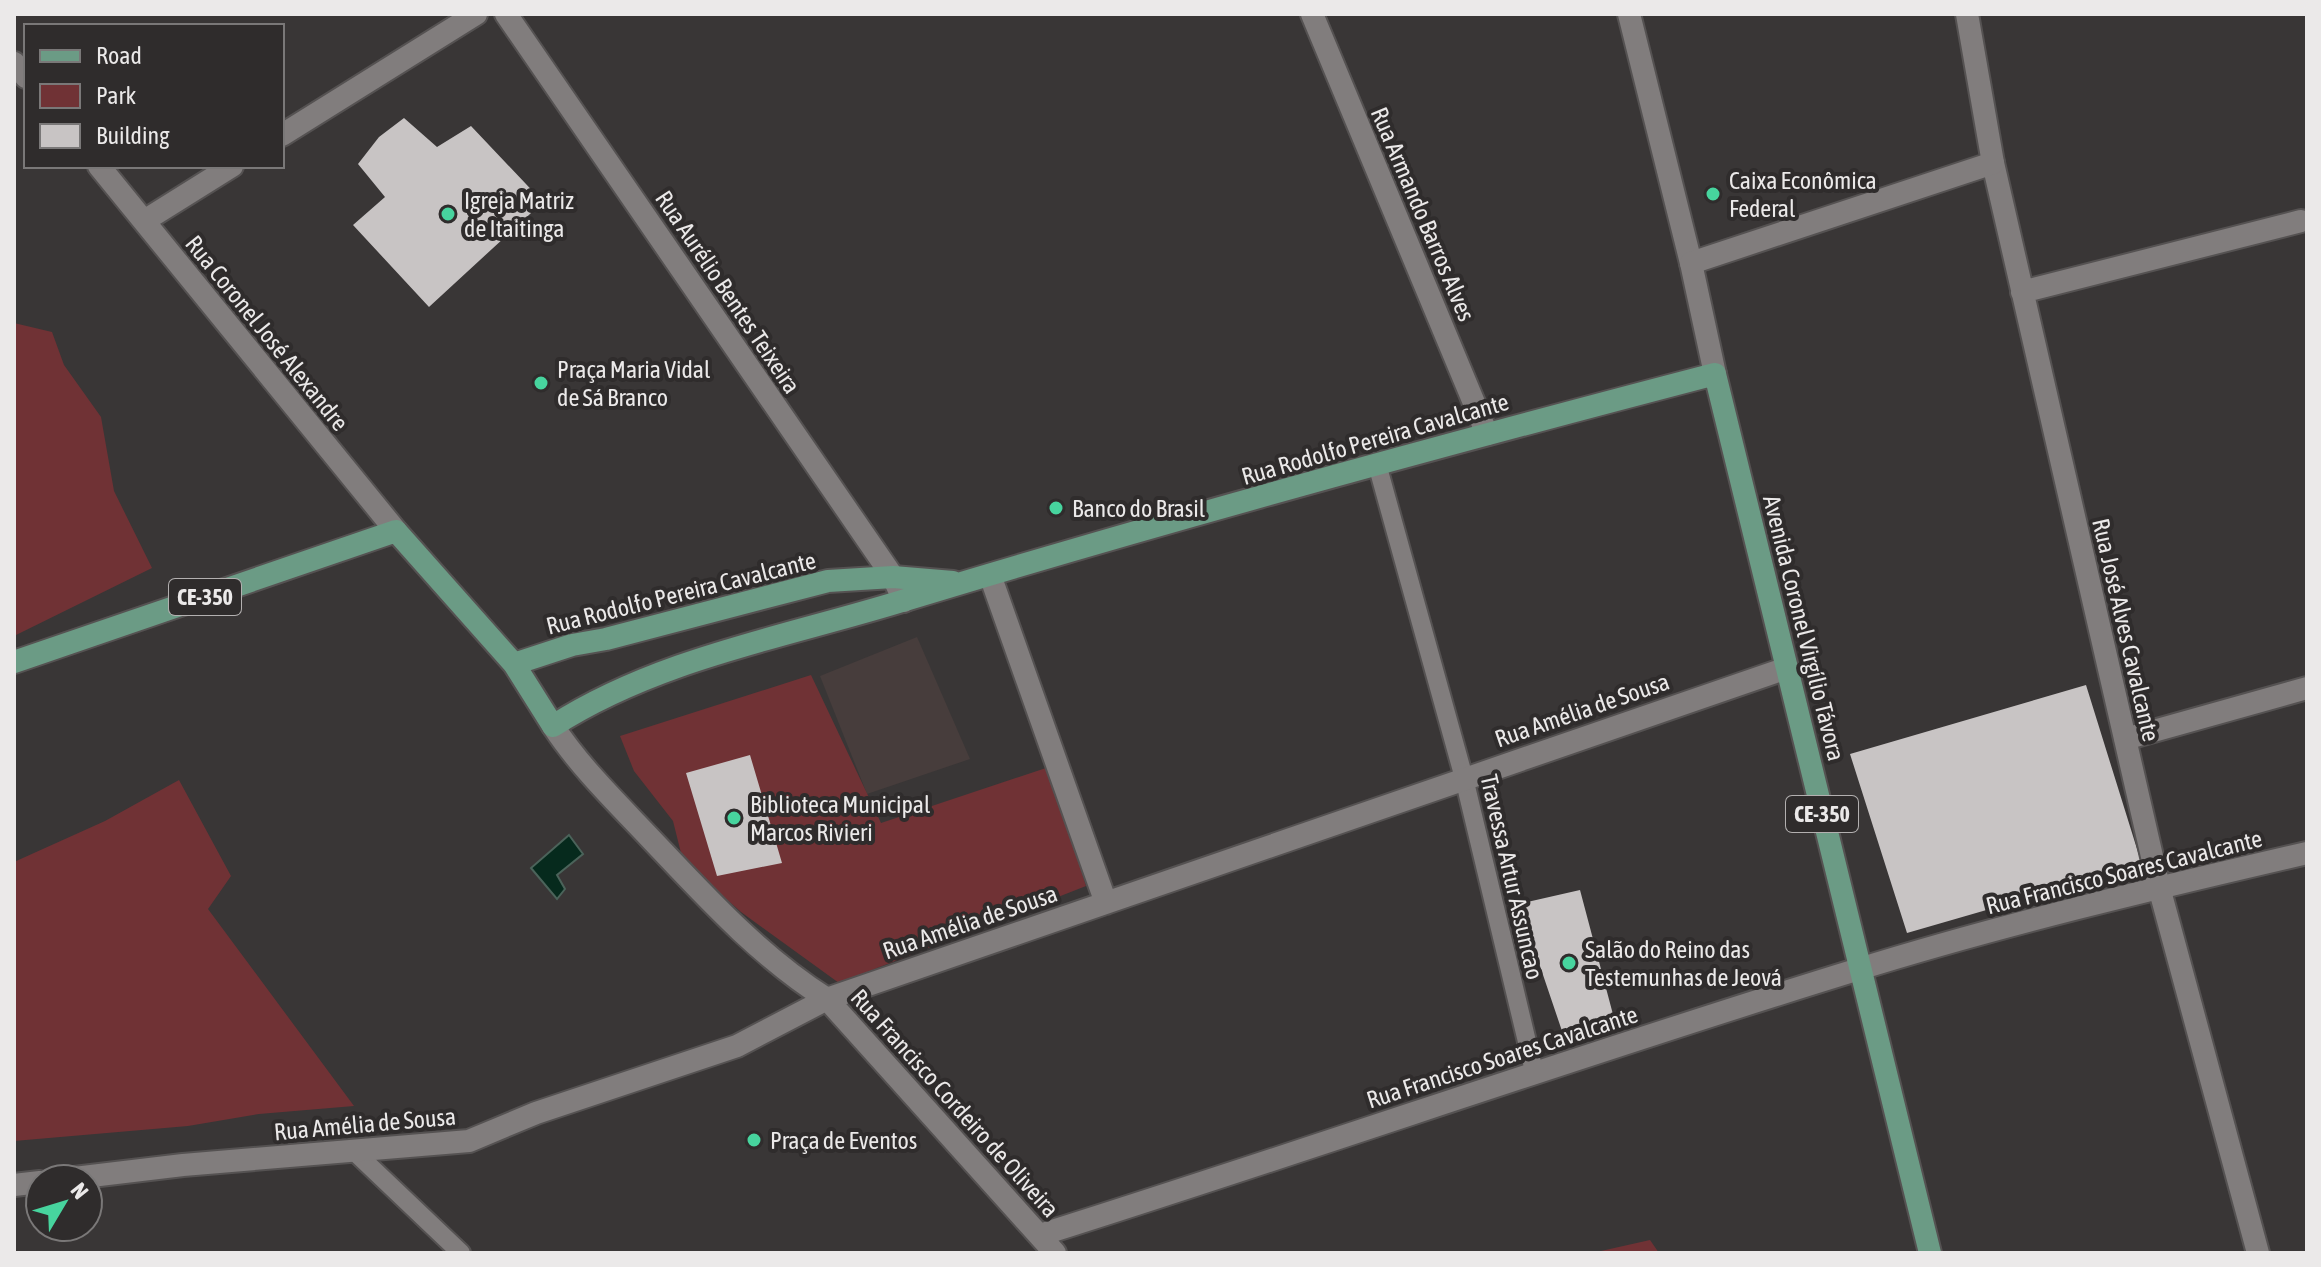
<svg xmlns="http://www.w3.org/2000/svg" width="2321" height="1267" viewBox="0 0 2321 1267" font-family="'Asap Condensed',sans-serif">
	<style>
		.built { fill: #473d3c }
		.green { fill: #703235 }
		.water { fill: #062a1d; stroke: #4b635a; stroke-width: 2 }
		.building { fill: #c8c4c4 }
		.lines { fill: none; stroke-linecap: round; stroke-linejoin: round }
		.service-casing { stroke: #555252; stroke-width: 22 }
		.minor-casing { stroke: #555252; stroke-width: 26 }
		.tertiary-casing { stroke: #555252; stroke-width: 26 }
		.primary-casing { stroke: #555252; stroke-width: 26 }
		.service { stroke: #817d7d; stroke-width: 18 }
		.minor { stroke: #817d7d; stroke-width: 22 }
		.tertiary { stroke: #817d7d; stroke-width: 22 }
		.primary { stroke: #6b9b85; stroke-width: 22 }
		.poi-dot { fill: #47d49e; stroke: #2f2c2c; stroke-width: 3 }
		.labels { text-anchor: middle; dominant-baseline: central; stroke-width: 8; stroke-linejoin: round; paint-order: stroke }
		.shield { fill: #2f2c2c; stroke: #b3b0b0; stroke-width: 2 }
		.shield-label { font-size: 22px; font-weight: bold; fill: #ebe9e9 }
		.poi-label { font-size: 24px; fill: #ebe9e9; stroke: #2f2c2c; text-anchor: start }
		.street-label { font-size: 24px; fill: #ebe9e9; stroke: #2f2c2c }
	</style>
	<rect width="100%" height="100%" fill="#393636"/>
	<path class="built" d="M917,637L970,759L867,794L820,676Z"/>
	<path class="green" d="M14,323L52,332L64,365L101,417L114,491L152,568L14,636Z
		M811,675L881,823L1049,767L1086,886L839,983L741,912L683,861L673,821L634,771L620,736Z
		M179,780L231,876L208,909L354,1106L259,1114L188,1126L14,1141V862L105,821Z
		M1650,1240L1659,1253H1592Z"/>
	<path class="water" d="M569,835L583,854L557,875L565,889L557,899L531,868Z"/>
	<path class="building" d="M404,118L437,147L471,126L543,202L429,307L353,225L385,197L358,164L379,137Z
		M2086,685L2142,865L1907,933L1850,754Z
		M750,755L782,863L717,876L686,773Z
		M1580,890L1615,1022L1584,1023L1562,1031L1519,904Z"/>
	<g class="lines">
		<g class="service-casing">
			<path id="service" d="M1377,464L1464,778L1534,1071
				M356,1153L461,1253"/>
		</g>
		<g class="minor-casing">
			<path id="minor" d="M506,14L893,577L904,601
				M1312,14L1487,434
				M1629,14L1691,263
				M14,63L26,77
				M282,135L476,14
				M1993,163L2159,887L2258,1253
				M99,166L396,531
				M144,221L232,166
				M2022,292L2301,221
				M990,575L1106,903
				M553,726C580,767 616,802 650,838C705,896 759,956 827,999L1055,1253
				M2125,739L2307,688
				M66,1179L183,1165L469,1141L536,1113L737,1046L827,999L1787,668
				M14,1185L40,1182
				M1040,1235C1313,1149 1583,1054 1856,970C2004,924 2156,888 2307,853"/>
		</g>
		<g class="tertiary-casing">
			<path id="tertiary" d="M1715,374L1691,263L1993,163L1967,14"/>
		</g>
		<g class="primary-casing">
			<path id="primary" d="M14,662L396,531L514,664L553,726C657,659 785,637 902,601C1171,519 1443,445 1715,374L1930,1253
				M514,664L572,645L606,639L828,581L893,577L953,582"/>
		</g>
		<use href="#service" class="service"/>
		<use href="#minor" class="minor"/>
		<use href="#tertiary" class="tertiary"/>
		<use href="#primary" class="primary"/>
	</g>
	<g class="poi-dot">
		<circle cx="1713" cy="194" r="8"/>
		<circle cx="448" cy="214" r="8"/>
		<circle cx="541" cy="383" r="8"/>
		<circle cx="1056" cy="508" r="8"/>
		<circle cx="734" cy="818" r="8"/>
		<circle cx="1569" cy="963" r="8"/>
		<circle cx="754" cy="1140" r="8"/>
	</g>
	<g class="labels">
		<g class="shield">
			<rect x="169" y="579" width="72" height="36" rx="6"/>
			<rect x="1786" y="796" width="72" height="36" rx="6"/>
		</g>
		<g class="shield-label">
			<text x="205" y="597">CE-350</text>
			<text x="1822" y="814">CE-350</text>
		</g>
		<g class="poi-label">
			<text x="1729" y="180">Caixa Econômica<tspan x="1729" dy="28">Federal</tspan></text>
			<text x="464" y="200">Igreja Matriz<tspan x="464" dy="28">de Itaitinga</tspan></text>
			<text x="557" y="369">Praça Maria Vidal<tspan x="557" dy="28">de Sá Branco</tspan></text>
			<text x="1072" y="508">Banco do Brasil</text>
			<text x="750" y="804">Biblioteca Municipal<tspan x="750" dy="28">Marcos Rivieri</tspan></text>
			<text x="1585" y="949">Salão do Reino das<tspan x="1585" dy="28">Testemunhas de Jeová</tspan></text>
			<text x="770" y="1140">Praça de Eventos</text>
		</g>
		<g class="street-label">
			<text transform="translate(1423 214) rotate(67)">Rua Armando Barros Alves</text>
			<text transform="translate(728 292) rotate(56)">Rua Aurélio Bentes Teixeira</text>
			<text transform="translate(267 333) rotate(51)">Rua Coronel José Alexandre</text>
			<text transform="translate(1375 439) rotate(-16)">Rua Rodolfo Pereira Cavalcante</text>
			<text transform="translate(681 593) rotate(-14)">Rua Rodolfo Pereira Cavalcante</text>
			<text transform="translate(1804 628) rotate(76)">Avenida Coronel Virgílio Távora</text>
			<text transform="translate(2126 630) rotate(77)">Rua José Alves Cavalcante</text>
			<text transform="translate(1582 710) rotate(-19)">Rua Amélia de Sousa</text>
			<text transform="translate(2124 872) rotate(-14)">Rua Francisco Soares Cavalcante</text>
			<text transform="translate(1512 877) rotate(77)">Travessa Artur Assuncao</text>
			<text transform="translate(970 922) rotate(-19)">Rua Amélia de Sousa</text>
			<text transform="translate(1502 1057) rotate(-18)">Rua Francisco Soares Cavalcante</text>
			<text transform="translate(955 1103) rotate(48)">Rua Francisco Cordeiro de Oliveira</text>
			<text transform="translate(365 1124) rotate(-5)">Rua Amélia de Sousa</text>
		</g>
	</g>
	<rect width="2321" height="1267" fill="none" stroke="#ebe9e9" stroke-width="32"/>
	<rect x="24" y="24" width="260" height="144" fill="#2f2c2c" stroke="#7a7878" stroke-width="2"/>
	<rect x="40" y="50" width="40" height="12" fill="#6b9b85" stroke="#7a7878" stroke-width="2"/>
	<text x="96" y="64" font-size="24" fill="#ebe9e9">Road</text>
	<rect x="40" y="84" width="40" height="24" fill="#703235" stroke="#7a7878" stroke-width="2"/>
	<text x="96" y="104" font-size="24" fill="#ebe9e9">Park</text>
	<rect x="40" y="124" width="40" height="24" fill="#c8c4c4" stroke="#7a7878" stroke-width="2"/>
	<text x="96" y="144" font-size="24" fill="#ebe9e9">Building</text>
	<g transform="translate(64 1203) rotate(52)"><circle r="38" fill="#2f2c2c" stroke="#7a7878" stroke-width="2"/>
	<path d="M0-6L14 30L0 20L-14 30Z" fill="#47d49e"/>
	<text y="-12" font-size="22" font-weight="bold" text-anchor="middle" fill="#ebe9e9">N</text>
	</g>
</svg>
